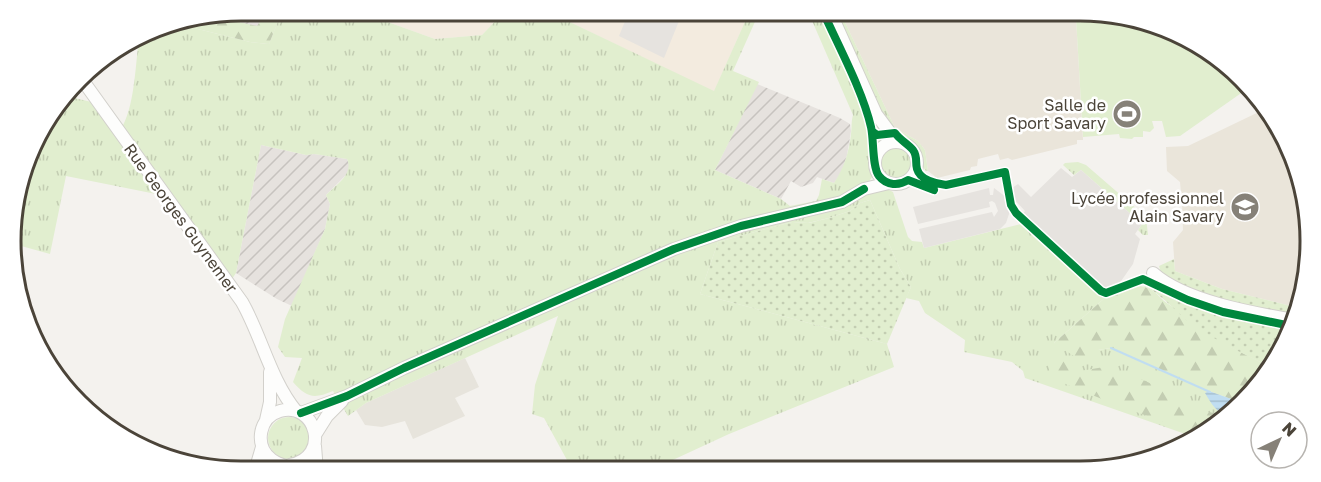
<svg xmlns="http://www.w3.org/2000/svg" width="1321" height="482" viewBox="0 0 1321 482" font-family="'Golos Text',sans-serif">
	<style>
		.residential { fill: #e7e4dc }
		.commercial { fill: #f3ebdf }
		.industrial { fill: url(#industrial-furrows) }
		.education { fill: #eae5da }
		.grass { fill: url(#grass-tufts) }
		.forest { fill: url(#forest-firs) }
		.park { fill: #e1eecf }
		.garden { fill: url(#garden-dots) }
		.parking { fill: #e6e3df }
		.water { fill: url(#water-rules) }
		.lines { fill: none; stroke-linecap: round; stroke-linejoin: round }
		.stream { stroke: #c0ddf1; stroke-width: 2 }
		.minor-casing { stroke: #d2d0cb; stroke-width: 14 }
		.minor { stroke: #fdfdfc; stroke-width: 12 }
		.cycleway-casing { stroke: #fff; stroke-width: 11 }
		.cycleway { stroke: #00873e; stroke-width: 8 }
		.labels { text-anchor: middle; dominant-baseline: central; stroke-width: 5; stroke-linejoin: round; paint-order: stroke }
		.poi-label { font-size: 16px; fill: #4b4439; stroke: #fff; text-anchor: end }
		.street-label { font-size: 16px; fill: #4b4439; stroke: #fff }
		.rim { fill: none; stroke: #4b4439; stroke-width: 3 }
	</style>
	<defs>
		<pattern id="industrial-furrows" width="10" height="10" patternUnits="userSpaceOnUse" patternTransform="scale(1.5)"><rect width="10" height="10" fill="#e6e2de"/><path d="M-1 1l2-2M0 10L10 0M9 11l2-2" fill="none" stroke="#c7c3bf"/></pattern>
		<pattern id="grass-tufts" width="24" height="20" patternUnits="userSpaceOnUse" patternTransform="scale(1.5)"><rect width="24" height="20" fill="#e1eecf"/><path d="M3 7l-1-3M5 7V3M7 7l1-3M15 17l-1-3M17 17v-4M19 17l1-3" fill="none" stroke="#c3cdb2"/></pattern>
		<pattern id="forest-firs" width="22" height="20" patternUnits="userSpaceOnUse" patternTransform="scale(1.5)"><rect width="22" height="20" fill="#e1eecf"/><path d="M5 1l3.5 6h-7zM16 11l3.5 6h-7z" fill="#c3cdb2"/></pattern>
		<pattern id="garden-dots" width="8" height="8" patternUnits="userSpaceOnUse" patternTransform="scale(1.5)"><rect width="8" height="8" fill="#e1eecf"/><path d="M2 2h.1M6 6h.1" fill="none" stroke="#c3cdb2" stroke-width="1.8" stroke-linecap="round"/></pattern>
		<pattern id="water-rules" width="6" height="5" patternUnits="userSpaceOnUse" patternTransform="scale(1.5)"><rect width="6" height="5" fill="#c0ddf1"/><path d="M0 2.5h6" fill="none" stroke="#a6bfcf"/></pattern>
	</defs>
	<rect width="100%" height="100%" fill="#f4f2ee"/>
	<path class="residential" d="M465,358L479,387L455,398L465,416L413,439L405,421L382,427L365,425L356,410L366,403Z"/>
	<path class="commercial" d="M360,12L503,13L482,35L435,39Z
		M551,13L748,15L714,92Z"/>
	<path class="industrial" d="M241,11H282L269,44L170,22Z
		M757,84L840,118L850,124L851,131L847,155L842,172L834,183L817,177L813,183L801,187L791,181L781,199L715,170Z
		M261,145L306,155L314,154L347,159L350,166L349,172L326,195L330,204L325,229L292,306L277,299L236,273Z"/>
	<path class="education" d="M842,16L1076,18L1083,140H1077V144L1012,160L1008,158L1000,160L998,154L978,159L977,166L971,167L970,170L937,178L928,171L925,150L918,141L895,128Z
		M1265,109L1280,126L1309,211L1303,301L1299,308L1222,289L1175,271L1173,242L1183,230L1182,203L1180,182L1167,171L1166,147L1188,146Z"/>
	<path class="grass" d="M282,11L360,12L435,39L482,35L503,13H551L714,91L748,15H758L733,71L759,82L715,170L781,199L790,206L816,201L819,195L822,179L834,183C844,168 849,152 851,134C852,127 851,122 853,115L810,16H829L868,103L878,140L881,143L875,161L876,171L864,189H887L893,192L908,237L912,241L922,242L924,248L1021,224L1088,284L1107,296L1054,343L1098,350L1111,348L1209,391L1242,403L1232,415L1200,435L1192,432L1191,436L1025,378L1023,371L1012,362L964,352L965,340L925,313L919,301L906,298L911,287L900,269L870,200L860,203L850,211L829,218L808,223L792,222L718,242L700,294L887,344L894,367L729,434L649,471H573L544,418L532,414L535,385L558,316L366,403L348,416L333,391C314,399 307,398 293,382L302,358L285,357L278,347L285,319L325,229L330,204L326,195C336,185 354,174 347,159L314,154L306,155L261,145L236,273L232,279L163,192L156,194L66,176L50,254L14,244L13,211L41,126L66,96L100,104L120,131C135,107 135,67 139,39L170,22L250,42L269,44Z
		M837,16H842L895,128L918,141L925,150L928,171H926C918,162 920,149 911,141C903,135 893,133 886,126Z
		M880 163a16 16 0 1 1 32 0a16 16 0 1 1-32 0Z
		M1078,162L1086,165L1146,217L1148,235H1143L1138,230L1142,224L1081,170L1074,175L1063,165L1065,163Z
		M268 438a21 21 0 1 1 42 0a21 21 0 1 1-42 0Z"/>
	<path class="forest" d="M267,11H282L269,44L250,42L170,22L216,15L229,20L257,26Z
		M1137,286C1149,286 1155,292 1164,301L1231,347L1272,368L1242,403L1209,391L1111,348L1098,350L1091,359L1080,360L1054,343L1107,296Z
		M1060,357L1080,371L1104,367L1123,377L1132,375L1185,399L1193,409L1229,416L1200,435L1114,404L1051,378L1048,362Z"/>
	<path class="park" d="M1076,18H1140L1221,58L1247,89L1180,136L1166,137L1162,121H1152L1154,128L1150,132L1143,131V137H1134L1132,139L1120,138L1119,134L1083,137Z"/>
	<path class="garden" d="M870,200L900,269L911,287L887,344L700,294L718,242L792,222L809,223L829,218L850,211L860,203Z
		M1174,259L1175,271L1222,289L1299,308L1296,316C1252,307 1197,301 1161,273L1159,266Z
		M1150,279L1158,284L1292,323L1272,368C1246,355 1219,342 1194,326C1178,315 1161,292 1143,286Z"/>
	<path class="parking" d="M628,14H673L672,18L679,21L664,58L619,36Z
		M1061,168L1072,177L1081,170L1142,224L1135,234L1140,239L1133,264L1119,284L1105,289L1099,286L1021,216L1025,211L1013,198L1012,188L1018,184L1031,197Z
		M989,188L990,195H993L994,188L1006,197L1010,211L1006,223L1000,229L924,248L919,229L992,212L994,217L998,211L995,203L992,201L989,202L990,207L918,224L913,207Z"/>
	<path class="water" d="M1209,391L1242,403L1229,416C1216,412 1212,405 1205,393Z"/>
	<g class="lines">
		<path class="stream" d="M870,115L874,132
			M1111,348L1210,392"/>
		<g class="minor-casing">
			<path id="minor" d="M832,16L876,114L897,142
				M81,78L242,302C262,337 270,379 296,411
				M875 163a21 21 0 1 1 42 0a21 21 0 1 1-42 0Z
				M1153,273C1184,301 1253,313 1294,320
				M301,413L347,396L404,368L674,249L741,226L842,202L864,189L889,183
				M266,420L270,402V372
				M315,435L327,416L342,401
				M315,446L317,471
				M290,465C332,457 316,401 280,411C259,417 254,445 271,459C279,466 291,466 300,471
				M255,471L262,447"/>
		</g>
		<use href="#minor" class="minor"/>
		<g class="cycleway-casing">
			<path id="cycleway" d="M825,16C840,49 863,92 871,127C874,140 872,167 879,176C887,186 899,186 908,180L934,190
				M872,131L877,135L895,133C900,140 907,143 913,150C918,157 915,162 917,169C920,180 936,184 946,185L1005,172L1011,205L1016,213L1101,291L1106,293L1143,279L1188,300L1223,312L1291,326
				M301,413L347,396L404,368L674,249L741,226L842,202L864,189"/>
		</g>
		<use href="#cycleway" class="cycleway"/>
	</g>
	<defs>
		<g id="stadium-disc" transform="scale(1.5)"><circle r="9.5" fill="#868178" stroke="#fff"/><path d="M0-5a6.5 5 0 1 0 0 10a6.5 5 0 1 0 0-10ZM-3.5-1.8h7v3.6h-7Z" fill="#fff"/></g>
		<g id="school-disc" transform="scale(1.5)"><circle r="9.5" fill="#868178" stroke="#fff"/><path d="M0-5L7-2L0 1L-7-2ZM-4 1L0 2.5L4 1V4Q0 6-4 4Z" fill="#fff"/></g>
	</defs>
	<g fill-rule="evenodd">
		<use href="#stadium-disc" x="1127" y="114"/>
		<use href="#school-disc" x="1245" y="207"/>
	</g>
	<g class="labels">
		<g class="poi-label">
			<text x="1106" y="105">Salle de<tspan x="1106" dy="18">Sport Savary</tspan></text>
			<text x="1224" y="198">Lycée professionnel<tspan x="1224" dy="18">Alain Savary</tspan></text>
		</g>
		<g class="street-label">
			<text transform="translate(181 218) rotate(54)">Rue Georges Guynemer</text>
		</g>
	</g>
	<path d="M0 0H1321V482H0ZM241 21H1080A220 220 0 0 1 1300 241V241A220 220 0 0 1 1080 461H241A220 220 0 0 1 21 241V241A220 220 0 0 1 241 21Z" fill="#fff" fill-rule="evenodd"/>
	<path class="rim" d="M241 21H1080A220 220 0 0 1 1300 241V241A220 220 0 0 1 1080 461H241A220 220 0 0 1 21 241V241A220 220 0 0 1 241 21Z"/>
	<g transform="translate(1279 440) rotate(44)"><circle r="28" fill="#ffffff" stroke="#b7b4b0" stroke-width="1.5"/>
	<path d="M0-4.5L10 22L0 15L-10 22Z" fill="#868178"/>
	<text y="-9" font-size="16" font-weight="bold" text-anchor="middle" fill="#4b4439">N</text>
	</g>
</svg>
